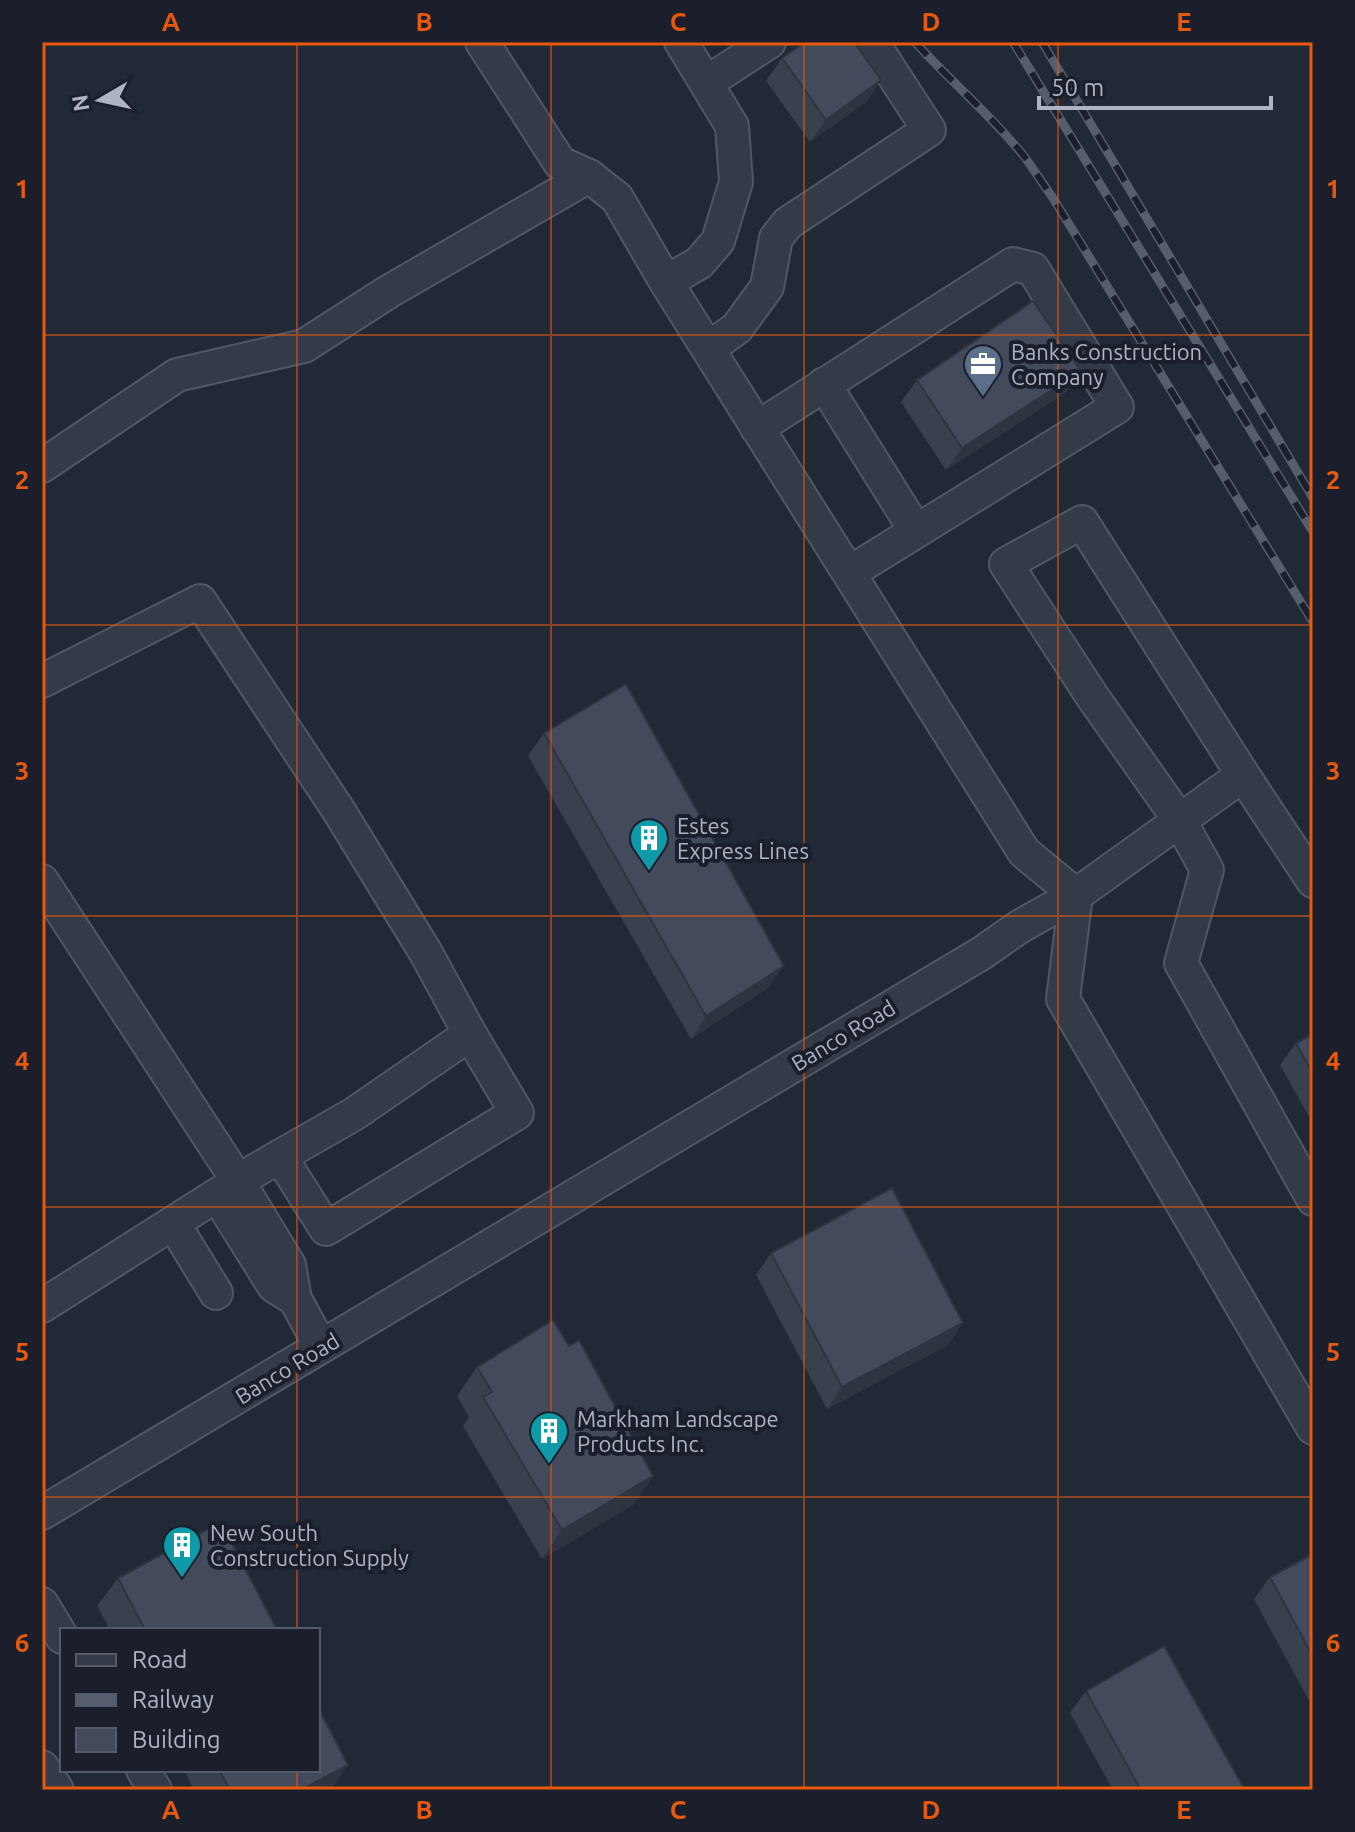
<svg xmlns="http://www.w3.org/2000/svg" width="1355" height="1832" viewBox="0 0 1355 1832" font-family="Ubuntu,sans-serif">
	<style>
		.lines { fill: none; stroke-linecap: round; stroke-linejoin: round }
		.minor-casing { stroke: #515764; stroke-width: 36 }
		.minor { stroke: #343a47; stroke-width: 32 }
		.rail-casing { stroke: #565d6d; stroke-width: 9 }
		.rail { stroke: #1a1f2b; stroke-width: 6; stroke-dasharray: 18; stroke-linecap: butt }
		.wall { fill: #39404e }
		.shaded-wall { fill: #2e3440 }
		.building { fill: #424a5b; stroke: #2e3440; stroke-width: 2 }
		.grid { fill: none; stroke: #e8590c; stroke-width: 2; stroke-opacity: 0.55 }
		.labels { text-anchor: middle; dominant-baseline: central; stroke-width: 8; stroke-linejoin: round; paint-order: stroke }
		.poi-label { font-size: 22px; fill: #aeb4c3; stroke: #1a1f2b; text-anchor: start }
		.street-label { font-size: 22px; fill: #aeb4c3; stroke: #1a1f2b }
		.neatline { fill: none; stroke: #e8590c; stroke-width: 3 }
		.grid-label { font-size: 26px; text-anchor: middle; font-weight: bold; fill: #e8590c }
	</style>
	<rect width="100%" height="100%" fill="#212836"/>
	<g class="lines">
		<g class="minor-casing">
			<path id="minor" d="M482,42L560,163L589,176L617,198L666,282
				M706,83L769,42
				M708,349L737,328L767,287L776,238L788,223L929,130L872,42
				M824,384L916,531
				M757,428L1013,264L1033,269L1117,407L849,573
				M42,466L177,375L304,346L388,292L589,176
				M42,681L200,601L339,811L426,953L470,1034L354,1114L258,1169L42,1306
				M1243,775L1313,881
				M42,881L238,1181L289,1265L295,1299L321,1347
				M280,1156L326,1229L517,1113L470,1034
				M217,1195L274,1286L295,1299
				M1313,1199L1181,963L1207,870L1180,821L1092,696L1006,564L1082,522L1243,775L1076,895L1063,999L1313,1428
				M173,1223L216,1293
				M42,1513L982,953L1019,927L1076,895L1024,852L666,282L699,263L718,241L736,182L732,126L681,42
				M42,1604L62,1637
				M42,1767L57,1790
				M143,1770L155,1790"/>
		</g>
		<use href="#minor" class="minor"/>
		<g class="rail-casing">
			<path id="rail" d="M915,42C950,81 991,115 1024,156C1034,170 1043,184 1053,198L1313,622
				M1013,42L1313,532
				M1042,42L1313,498"/>
		</g>
		<use href="#rail" class="rail"/>
	</g>
	<path class="wall" d="M782,58L881,80L866,102L810,142L766,81Z
		M1081,371L1065,393L946,470L901,402L917,380Z
		M544,733L768,988L691,1039L528,756Z
		M1313,1034V1124L1280,1065L1296,1043Z
		M771,1253L948,1345L827,1409L756,1275Z
		M477,1367L653,1476L633,1505L542,1559L463,1426L469,1417L457,1396Z
		M1313,1554V1708L1254,1599L1270,1577Z
		M118,1578L277,1630H110L97,1606Z
		M1086,1691L1245,1790H1113L1070,1713Z
		M184,1770H318L331,1790H194Z"/>
	<path class="shaded-wall" d="M881,80L866,102L810,142L826,120Z
		M1081,371L1065,393L946,470L962,448Z
		M784,966L768,988L691,1039L706,1016Z
		M963,1323L948,1345L827,1409L842,1387Z
		M653,1476L633,1505L542,1559L562,1530Z
		M348,1765L331,1790H301Z"/>
	<path class="building" d="M805,42H854L881,80L826,120L782,58Z
		M1033,301L1081,371L962,448L917,380Z
		M626,684L784,966L706,1016L544,733Z
		M1313,1034V1074L1296,1043Z
		M892,1188L963,1323L842,1387L771,1253Z
		M553,1320L569,1346L579,1340L653,1476L562,1530L483,1397L492,1392L477,1367Z
		M221,1522L277,1630H145L118,1578Z
		M1313,1554V1657L1270,1577Z
		M1164,1646L1245,1790H1141L1086,1691Z
		M318,1707L348,1765L301,1790H230L219,1770H318Z"/>
	<path class="grid" d="M297,42V1630M551,42V1790M804,42V1790M1058,42V1790M42,335H1313M42,625H1313M42,916H1313M42,1207H1313M42,1497H1313M297,1770V1790"/>
	<defs>
		<g id="office-pin" transform="scale(2)"><path d="M0 17L-7.5 6A9.5 9.5 0 1 1 7.5 6Z" fill="#5c6f8a" stroke="#1a1f2b"/><path d="M-6-3h4V-5.5h4V-3h4V5H-6ZM-1-4.5V-3h2v-1.5ZM-6 0V1H6V0Z" fill="#fff"/></g>
		<g id="building-pin" transform="scale(2)"><path d="M0 17L-7.5 6A9.5 9.5 0 1 1 7.5 6Z" fill="#0f9aa8" stroke="#1a1f2b"/><path d="M-4-6H4V6H1V3H-1V6H-4ZM-2.5-4.3h1.7v1.8h-1.7ZM.8-4.3h1.7v1.8H.8ZM-2.5-1h1.7V.8h-1.7ZM.8-1h1.7V.8H.8Z" fill="#fff"/></g>
	</defs>
	<g fill-rule="evenodd">
		<use href="#office-pin" x="983" y="364"/>
		<use href="#building-pin" x="649" y="838"/>
		<use href="#building-pin" x="549" y="1431"/>
		<use href="#building-pin" x="182" y="1545"/>
	</g>
	<g class="labels">
		<g class="poi-label">
			<text x="1011" y="351">Banks Construction<tspan x="1011" dy="25">Company</tspan></text>
			<text x="677" y="825">Estes<tspan x="677" dy="25">Express Lines</tspan></text>
			<text x="577" y="1418">Markham Landscape<tspan x="577" dy="25">Products Inc.</tspan></text>
			<text x="210" y="1532">New South<tspan x="210" dy="25">Construction Supply</tspan></text>
		</g>
		<g class="street-label">
			<text transform="translate(843 1035) rotate(-31)">Banco Road</text>
			<text transform="translate(287 1368) rotate(-31)">Banco Road</text>
		</g>
	</g>
	<rect width="1355" height="1832" fill="none" stroke="#1a1f2b" stroke-width="88"/>
	<rect x="60" y="1628" width="260" height="144" fill="#1a1f2b" stroke="#555b68" stroke-width="2"/>
	<rect x="76" y="1654" width="40" height="12" fill="#343a47" stroke="#555b68" stroke-width="2"/>
	<text x="132" y="1668" font-size="24" fill="#aeb4c3">Road</text>
	<rect x="76" y="1694" width="40" height="12" fill="#565d6d" stroke="#555b68" stroke-width="2"/>
	<text x="132" y="1708" font-size="24" fill="#aeb4c3">Railway</text>
	<rect x="76" y="1728" width="40" height="24" fill="#424a5b" stroke="#555b68" stroke-width="2"/>
	<text x="132" y="1748" font-size="24" fill="#aeb4c3">Building</text>
	<g transform="translate(100 100) rotate(261)" stroke="#1a1f2b" stroke-width="6" paint-order="stroke">
	<path d="M0-6L14 30L0 20L-14 30Z" fill="#aeb4c3"/>
	<text y="-12" font-size="22" font-weight="bold" text-anchor="middle" fill="#aeb4c3">N</text>
	</g>
	<path d="M1039 96v12h232v-12" fill="none" stroke="#aeb4c3" stroke-width="4"/>
	<text x="1051" y="96" font-size="24" fill="#aeb4c3" stroke="#1a1f2b" stroke-width="6" paint-order="stroke">50 m</text>
	<rect x="44" y="44" width="1267" height="1744" class="neatline"/>
	<g class="grid-label">
		<text x="171" y="31">A</text>
		<text x="424" y="31">B</text>
		<text x="678" y="31">C</text>
		<text x="931" y="31">D</text>
		<text x="1184" y="31">E</text>
		<text x="22" y="198">1</text>
		<text x="1333" y="198">1</text>
		<text x="22" y="489">2</text>
		<text x="1333" y="489">2</text>
		<text x="22" y="780">3</text>
		<text x="1333" y="780">3</text>
		<text x="22" y="1070">4</text>
		<text x="1333" y="1070">4</text>
		<text x="22" y="1361">5</text>
		<text x="1333" y="1361">5</text>
		<text x="22" y="1652">6</text>
		<text x="1333" y="1652">6</text>
		<text x="171" y="1819">A</text>
		<text x="424" y="1819">B</text>
		<text x="678" y="1819">C</text>
		<text x="931" y="1819">D</text>
		<text x="1184" y="1819">E</text>
	</g>
</svg>
